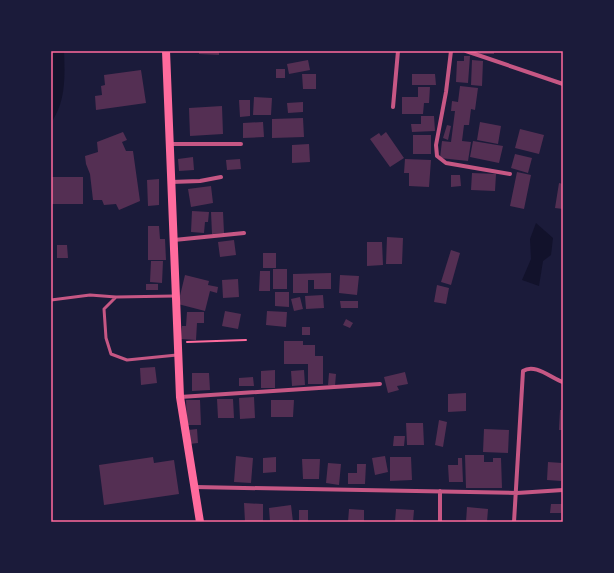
<svg xmlns="http://www.w3.org/2000/svg" width="614" height="573" viewBox="0 0 614 573" font-family="Arial,sans-serif">
	<style>
		.water { fill: #12122b }
		.building { fill: #542f53 }
		.lines { fill: none; stroke-linecap: round; stroke-linejoin: round }
		.path { stroke: #ff6b9d; stroke-width: 2 }
		.service { stroke: #c65784; stroke-width: 3 }
		.minor { stroke: #c65784; stroke-width: 4 }
		.secondary { stroke: #ff6b9d; stroke-width: 8 }
		.neatline { fill: none; stroke: #ff6b9d; stroke-width: 1.5 }
	</style>
	<rect width="100%" height="100%" fill="#1b1b3a"/>
	<path class="water" d="M51,51H64C65,76 66,102 51,123Z
		M536,223L553,238L551,255L543,261L539,286L522,280L531,259L530,239Z"/>
	<path class="building" d="M199,51H219V55L199,54Z
		M479,51H494V54H479Z
		M464,56H470L468,83L456,82L457,61H464Z
		M308,60L310,70L289,74L287,64Z
		M472,60L483,61L482,86L471,85Z
		M276,69H285V78H276Z
		M141,70L146,103L96,110L95,96L102,95L101,86L105,85L104,75Z
		M302,74H316V89H303Z
		M412,74H435L436,85H412Z
		M460,86L478,88L475,110L471,109L469,125H464L462,141L471,142L468,161L440,158L442,141L451,142L455,111H451L452,101L458,102Z
		M418,87H430L429,103H424L423,114H402V97H418Z
		M254,97L272,98L271,115H253Z
		M239,100H250V116L240,117Z
		M303,102V112L288,113L287,103Z
		M222,106L223,134L190,136L189,108Z
		M421,116H434L435,131L412,132L411,124H421Z
		M303,118L304,137L272,138V119Z
		M263,122L264,137L243,138V123Z
		M480,122L501,126L498,144L477,140Z
		M447,125L451,126L448,140L443,138Z
		M520,129L544,135L539,154L515,148Z
		M123,132L127,140L122,142L126,151H133L140,201L119,210L116,204L104,205L102,200H93L90,174L86,164L85,156L98,152L97,142Z
		M386,132L404,158L390,167L370,139L379,133L381,136Z
		M413,135H431V154H413Z
		M473,141L503,146L499,163L470,157Z
		M309,144L310,162L292,163V145Z
		M515,154L532,158L528,173L511,168Z
		M193,157L194,170L179,171L178,159Z
		M240,159L241,169L227,170L226,160Z
		M405,159L431,160L429,187L409,186V173H404Z
		M517,172L531,175L524,209L510,206Z
		M472,173L496,174L495,191L471,190Z
		M451,175H460L461,186L451,187Z
		M51,177H83V204H51Z
		M159,179V205L148,206L147,180Z
		M559,183L563,184V209L555,208Z
		M211,186L213,203L191,207L188,189Z
		M192,211L209,212L208,222H205L204,233L191,232Z
		M211,212H223L224,233L212,234Z
		M148,226H159L160,239H165L166,260H148Z
		M387,237L403,238L402,264H386Z
		M234,240L236,255L220,257L218,242Z
		M367,242H382L383,265L367,266Z
		M57,245H67L68,258H57Z
		M451,250L460,253L451,285L441,282Z
		M263,253H276V268H263Z
		M151,261H163L162,283L150,282Z
		M273,269H287V289H273Z
		M260,271H270V291H259Z
		M331,273V289H314V280H308V293H293V274Z
		M185,275L209,281L208,285L218,287L217,293L210,291L205,311L178,304Z
		M340,275L359,276L357,295L339,293Z
		M238,279L239,297L223,298L222,280Z
		M146,284H158V290H146Z
		M437,285L449,288L446,304L434,302Z
		M275,292H289V307L275,306Z
		M323,295L324,308L306,309L305,296Z
		M300,297L303,309L294,311L291,299Z
		M340,301H358V308H341Z
		M225,311L241,314L238,329L222,326Z
		M267,311L287,312L286,327L266,325Z
		M187,312H204V323H197L196,340L181,339L182,326H186Z
		M346,319L353,323L350,328L343,325Z
		M302,327H310V335H302Z
		M284,341H303V345H315V356H323V384H308V364H284Z
		M155,367L157,383L141,385L140,368Z
		M275,370V388H261V371Z
		M304,370L305,385L292,386L291,371Z
		M405,372L408,384L397,386L399,390L388,393L384,377Z
		M192,373H209L210,390L192,391Z
		M329,373L336,374L335,386L328,385Z
		M253,377L254,386H239V378Z
		M466,393V411L448,412V394Z
		M254,397L255,418L240,419L239,398Z
		M217,399H233L234,418H218Z
		M186,400H200L201,425H187Z
		M271,400H294L293,417H271Z
		M560,410H563V430H559Z
		M439,420L447,422L443,447L435,445Z
		M406,423H423L424,445H407Z
		M197,429L198,443L189,444L188,430Z
		M484,429L509,430L508,453L483,452Z
		M394,436H405L404,446H393Z
		M465,455H484V462H493V458H501L502,488H466Z
		M236,456L253,458L251,483L234,482Z
		M385,456L388,472L375,475L372,458Z
		M153,457L154,463L174,460L179,494L104,505L99,465Z
		M276,457V472L263,473V458Z
		M390,457H411L412,480L390,481Z
		M458,458H462L463,482H449L448,465H458Z
		M302,459H320L319,479H303Z
		M548,462L562,463L561,481L547,480Z
		M328,463L341,464L339,485L326,483Z
		M357,464H366L365,484H348V473H357Z
		M244,503L263,504V522H245Z
		M551,504H562L561,513H550Z
		M291,505L293,522H270L269,508Z
		M467,507L488,509L487,522H466Z
		M349,509L364,510V522H348Z
		M396,509L414,510L413,522H395Z
		M299,510H308V522H299Z"/>
	<g class="lines">
		<path class="path" d="M187,342L246,340"/>
		<path class="service" d="M174,296L116,297L104,309L106,338L111,354L127,360L177,355
			M51,300L90,295L116,297"/>
		<path class="minor" d="M451,51L446,92L436,145L437,156L446,163L510,174
			M466,51L563,84
			M393,107L398,51
			M170,144H241
			M171,182L200,181L221,177
			M174,240L244,233
			M180,397L380,384
			M195,487L517,493L563,490
			M440,522V491
			M514,522L523,371C535,363 551,378 563,382"/>
		<path class="secondary" d="M166,51L180,397L200,522"/>
	</g>
	<rect width="614" height="573" fill="none" stroke="#1b1b3a" stroke-width="104"/>
	<rect x="52" y="52" width="510" height="469" class="neatline"/>
</svg>
